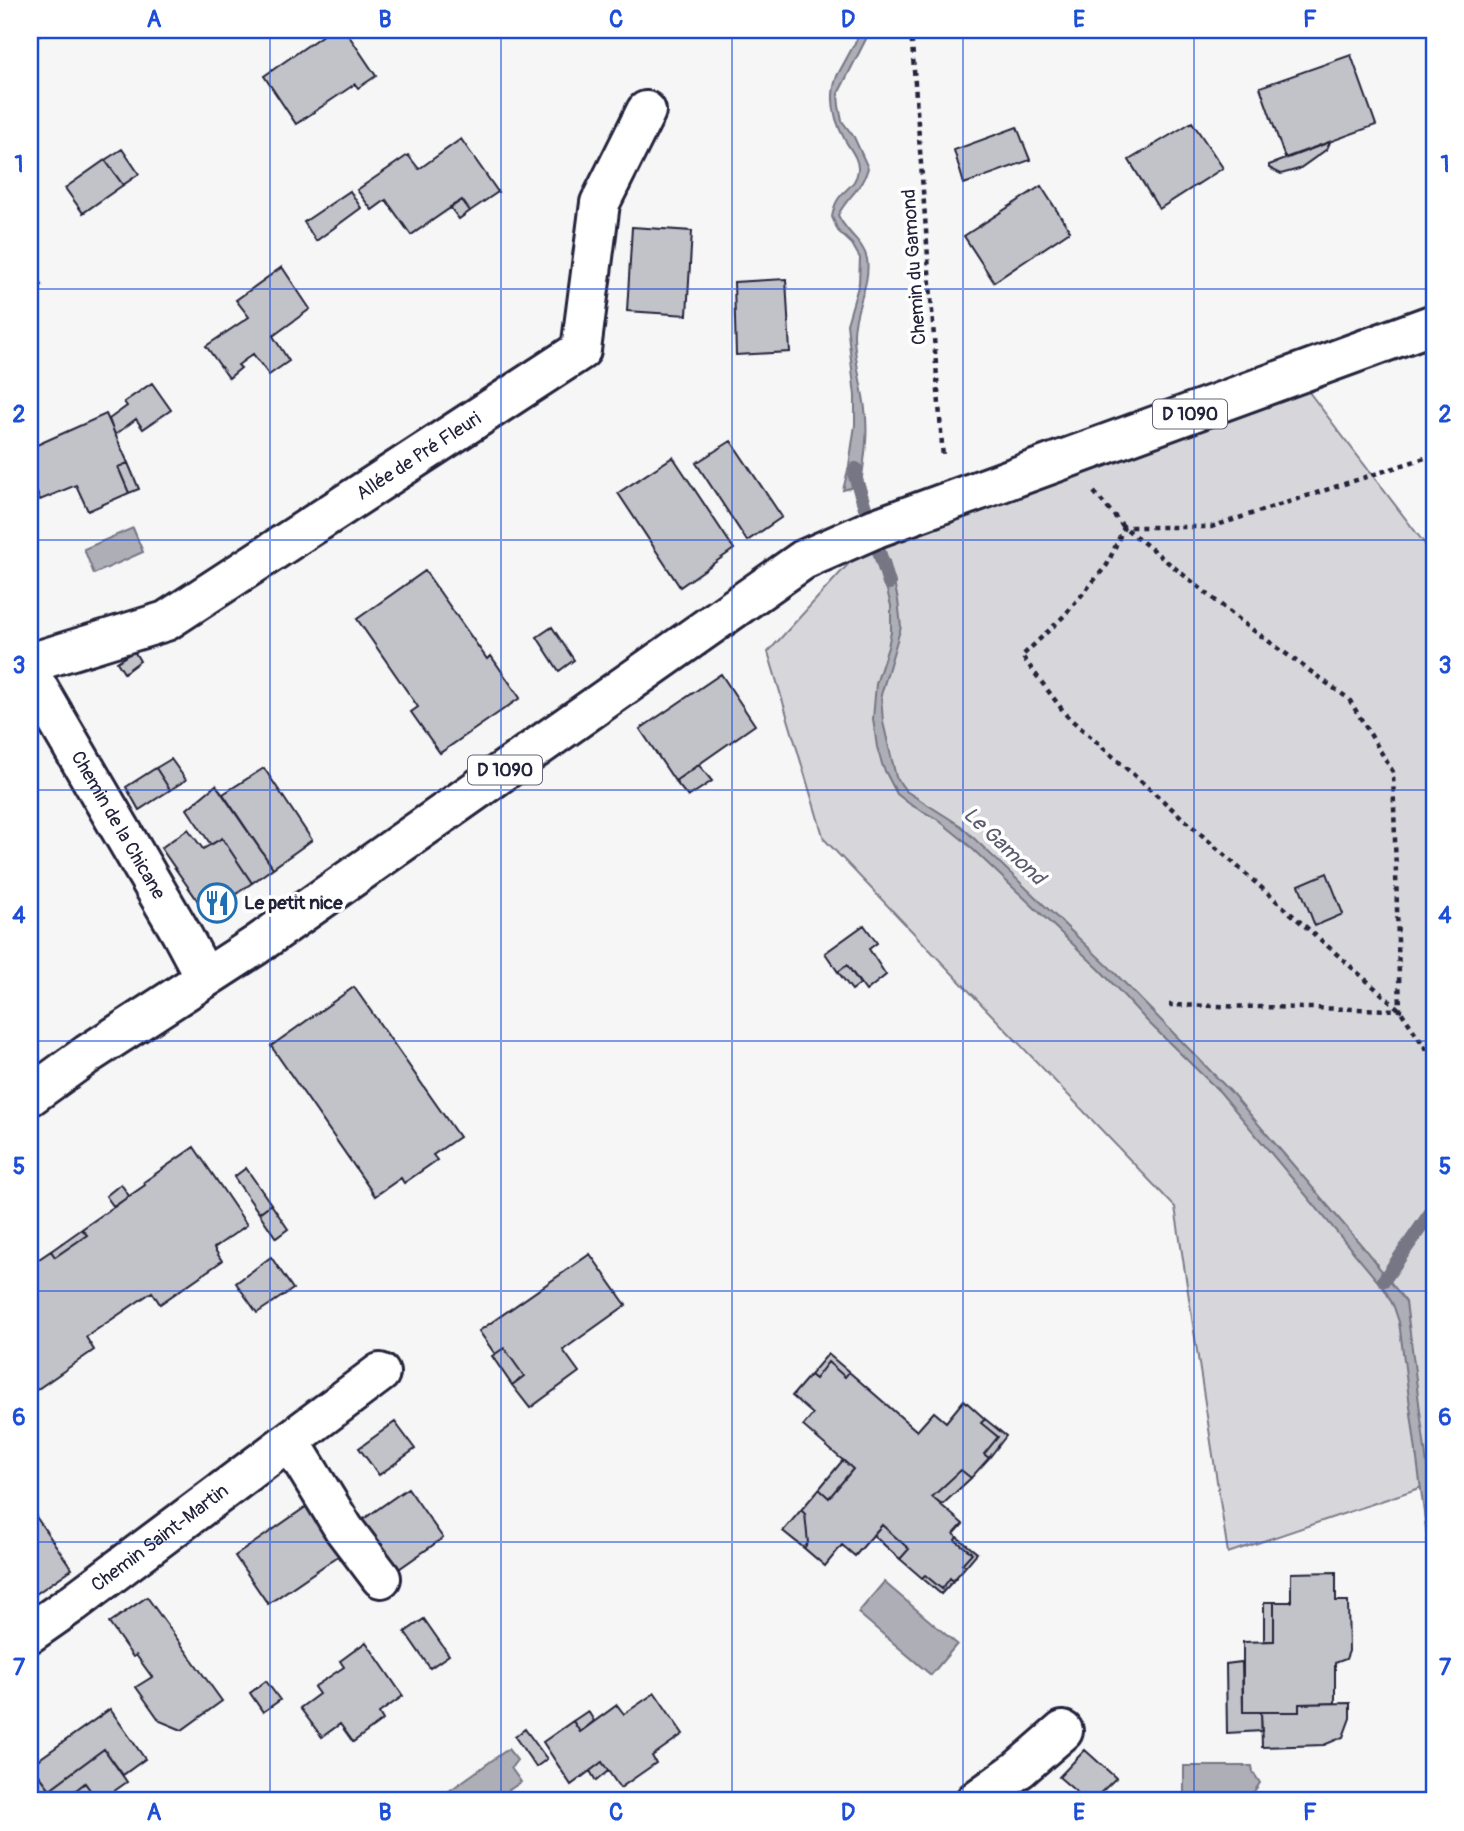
<svg xmlns="http://www.w3.org/2000/svg" width="1464" height="1831" viewBox="0 0 1464 1831" font-family="Pangolin,sans-serif">
	<style>
		.green { fill: #d7d7db; stroke: #7c7c8b; stroke-width: 2 }
		.water { fill: #aeaeb7; stroke: #767685; stroke-width: 2 }
		.lines { fill: none; stroke-linecap: round; stroke-linejoin: round }
		.stream { stroke: #767685; stroke-width: 14 }
		.building { fill: #c2c2c9; stroke: #22223b; stroke-width: 2 }
		.street-casing { stroke: #22223b; stroke-width: 44 }
		.primary-casing { stroke: #22223b; stroke-width: 44 }
		.path { stroke: #22223b; stroke-width: 4.5; stroke-dasharray: 5 5; stroke-linecap: butt }
		.street { stroke: #fff; stroke-width: 38 }
		.primary { stroke: #fff; stroke-width: 38 }
		.grid { fill: none; stroke: #1d4ed8; stroke-width: 2; stroke-opacity: 0.55 }
		.labels { text-anchor: middle; dominant-baseline: central; stroke-width: 7; stroke-linejoin: round; paint-order: stroke }
		.shield { fill: #fff; stroke: #646476; stroke-width: 2 }
		.shield-label { font-size: 18px; font-weight: bold; fill: #22223b }
		.street-label { font-size: 19px; fill: #22223b; stroke: #fff }
		.poi-label { font-size: 19px; font-weight: bold; fill: #22223b; stroke: #fff; text-anchor: start }
		.water-label { font-size: 21px; font-style: italic; fill: #5a5a6d; stroke: #fff }
		.neatline { fill: none; stroke: #1d4ed8; stroke-width: 2.5 }
		.grid-label { font-size: 23px; text-anchor: middle; font-weight: bold; fill: #1d4ed8 }
	</style>
	<rect width="100%" height="100%" fill="#f6f6f7"/>
	<filter id="ink" filterUnits="userSpaceOnUse"><feTurbulence type="fractalNoise" baseFrequency=".0143" numOctaves="2"/><feDisplacementMap in="SourceGraphic" scale="14" xChannelSelector="R" yChannelSelector="G"/><feConvolveMatrix kernelMatrix="1 2 1 2 8 2 1 2 1" color-interpolation-filters="sRGB"/></filter>
	<g filter="url(#ink)">
		<path class="green" d="M1286,362L1434,556V1483L1228,1553L1175,1207L824,839L768,652L914,492Z"/>
		<path class="water" d="M862,30H869L866,39L838,94L839,106L842,121L854,137L868,168C863,188 847,197 838,215C845,232 864,242 867,259C871,285 854,308 854,334C854,359 862,384 865,409C869,434 864,460 861,485L843,490L849,466L855,425V396L847,324L859,283L860,258L852,244L838,231L832,217C833,212 834,206 837,201C843,189 856,187 858,170C859,159 850,149 845,140C834,120 829,97 837,76Z
			M133,528L143,552L94,574L84,549Z
			M889,561L898,600L901,627L881,695L883,722L896,777L906,791L961,826L1109,967L1231,1092L1363,1247L1406,1302L1434,1519V1589L1399,1322L1394,1307L1385,1290L1220,1092L1148,1022L1100,970L963,840L937,819L911,805L897,794L883,767L877,747L873,719L876,684L888,647L891,632V606L881,567Z
			M884,1582L957,1644L931,1675L858,1613Z
			M508,1749L517,1760L511,1768L521,1782L493,1801H451L445,1794Z
			M1184,1766H1252L1253,1772L1260,1783L1253,1793V1800L1184,1801Z"/>
		<g class="lines">
			<path class="stream" d="M856,469L855,476L889,583
				M1384,1280L1434,1208"/>
		</g>
		<path class="building" d="M30,30H47L30,42Z
			M330,30H345L376,76L358,88L355,84L296,124L264,76Z
			M1351,55L1376,125L1285,158L1260,87Z
			M1192,122L1223,168L1159,209L1129,160Z
			M1017,127L1030,160L964,184L954,150Z
			M461,139L498,192L470,211L462,200L411,235L386,200L372,210L357,190L408,155L419,169Z
			M1330,142L1327,149L1299,169L1281,174L1269,168V165Z
			M122,149L139,174L123,185L105,160Z
			M105,160L123,185L83,213L65,188Z
			M1041,186L1070,231L994,282L964,236Z
			M350,191L361,208L316,241L304,222Z
			M462,200L470,211L459,219L450,207Z
			M632,227L692,231L687,315L627,311Z
			M282,267L310,309L273,336L289,361L269,375L253,354L238,365L241,368L229,378L206,346L249,317L236,300Z
			M30,269L42,285L30,294Z
			M786,279L790,352L736,355L734,282Z
			M152,383L171,410L143,429L136,419L115,435L109,419L127,406L124,402Z
			M106,414L128,463L118,467L129,493L88,511L76,485L40,500L30,476V448Z
			M731,441L782,517L747,541L696,463Z
			M673,457L734,549L680,587L618,493Z
			M128,463L139,489L129,493L118,467Z
			M425,571L487,659L491,656L520,698L440,753L411,712L418,707L357,619Z
			M552,627L574,660L559,671L537,637Z
			M134,651L140,661L124,673L117,662Z
			M721,674L755,725L675,781L640,729Z
			M171,759L186,780L170,790L156,768Z
			M699,765L712,781L688,797L675,781Z
			M156,768L170,790L139,810L126,787Z
			M264,768L312,840L273,868L223,794Z
			M216,785L273,868L252,883L222,838L211,845L187,809Z
			M188,829L203,849L222,838L252,883L207,914L161,848Z
			M1327,873L1343,914L1315,926L1299,885Z
			M864,925L877,943L869,949L886,975L866,991L847,965L838,972L825,953Z
			M847,965L860,984L852,990L838,972Z
			M354,987L459,1137L433,1155L437,1160L404,1183L401,1178L375,1196L271,1046Z
			M194,1147L247,1225L214,1248L222,1261L160,1304L152,1292L86,1337L94,1350L32,1393L30,1389V1265L51,1251L55,1257L87,1235L82,1229L145,1185L144,1182Z
			M246,1168L271,1204L259,1213L234,1177Z
			M121,1184L129,1196L114,1207L106,1196Z
			M271,1204L288,1229L276,1238L259,1213Z
			M82,1229L87,1235L55,1257L51,1251Z
			M590,1254L626,1305L563,1350L579,1372L530,1408L512,1385L524,1376L504,1348L495,1354L479,1331Z
			M271,1257L293,1289L257,1313L236,1283Z
			M504,1348L524,1376L512,1385L492,1356Z
			M828,1354L849,1372L845,1377L828,1362L815,1379L810,1375Z
			M828,1362L845,1377L849,1372L917,1431L934,1412L946,1422L964,1400L985,1419L981,1423L998,1437L984,1454L989,1458L971,1478L961,1470L932,1497L963,1524L954,1534L957,1537L955,1540L972,1553L962,1564L966,1566L953,1581L950,1578L942,1589L925,1575L922,1578L900,1559L909,1549L882,1525L855,1556L842,1545L825,1566L804,1548L808,1543L805,1514L801,1510L819,1489L829,1498L853,1469L803,1426L813,1414L792,1396L810,1375L815,1379Z
			M985,1419L1006,1436L989,1458L984,1454L998,1437L981,1423Z
			M395,1422L415,1449L379,1475L359,1448Z
			M843,1460L853,1469L829,1498L819,1489Z
			M961,1470L971,1478L942,1505L932,1497Z
			M408,1488L443,1538L393,1573L358,1523Z
			M310,1504L344,1552L268,1604L235,1556Z
			M30,1508L72,1569L30,1598Z
			M801,1510L805,1514L808,1543L804,1548L783,1531Z
			M882,1525L909,1549L900,1559L873,1535Z
			M957,1537L977,1553L966,1566L962,1564L972,1553L955,1540Z
			M1336,1572V1601H1348L1349,1651L1346,1659L1335,1663V1703L1299,1704V1712H1243V1642L1274,1641V1602H1291V1573Z
			M925,1575L942,1589L950,1578L953,1581L941,1594L922,1578Z
			M147,1597L222,1701L182,1730L160,1721L136,1687L152,1677L136,1655L133,1657L109,1623Z
			M1264,1602H1274V1641H1264Z
			M424,1619L449,1655L430,1668L405,1632Z
			M366,1642L403,1696L379,1713L383,1720L353,1742L340,1724L322,1737L300,1708L319,1694L314,1687L344,1667L340,1661Z
			M1242,1662L1243,1712H1261L1262,1731L1227,1733L1226,1664Z
			M266,1681L280,1700L263,1712L250,1693Z
			M655,1693L683,1734L652,1756L656,1763L620,1788L602,1762L571,1785L543,1742L573,1721L580,1732L617,1705L624,1714Z
			M1350,1703V1718L1343,1737L1324,1745L1262,1747L1261,1712H1299V1704Z
			M110,1709L145,1759L123,1775L104,1749L50,1789L31,1765Z
			M588,1711L594,1721L580,1732L573,1721Z
			M525,1729L547,1759L536,1767L515,1737Z
			M104,1749L127,1782L100,1801H98L85,1783L71,1794L76,1801H30V1763L50,1789Z
			M1085,1750L1116,1778L1092,1801H1087L1059,1777Z
			M602,1762L608,1771L596,1781L590,1771Z
			M85,1783L98,1801H76L71,1794Z"/>
		<g class="lines">
			<g class="street-casing">
				<g id="street">
					<path id="s1" d="M30,663L166,621L581,350L600,203L646,111"/>
					<path id="s2" d="M30,674L181,933L205,978"/>
					<path d="M290,1441L344,1529L381,1578"/>
					<path id="s3" d="M30,1633L73,1603L380,1373"/>
					<path d="M975,1801L1019,1769L1063,1731"/>
				</g>
			</g>
			<g class="primary-casing">
				<path id="primary" d="M30,1096L88,1054L255,946L803,560L876,528L1434,324"/>
			</g>
			<path class="path" d="M911,30L943,458
				M1434,455L1211,527H1124L1107,565L1064,616L1022,656L1067,716L1400,1010L1434,1061
				M1094,492L1124,527L1246,625L1349,699L1393,772L1400,1010L1169,1005"/>
			<use href="#street" class="street"/>
			<use href="#primary" class="primary"/>
		</g>
	</g>
	<path class="grid" d="M270,30V1801M501,30V1801M732,30V1801M963,30V1801M1194,30V1801M30,289H1434M30,540H1434M30,790H1434M30,1041H1434M30,1291H1434M30,1542H1434"/>
	<defs>
		<g id="restaurant-ring" transform="scale(2.0125)"><circle r="9.5" fill="#fff" stroke="#1f6fb2" stroke-width="1.5"/><path d="M-5-6h1v4h1v-4h1v4h1v-4h1v5L-1.5 .5V6h-2V.5L-5-1ZM5-6V6H3V1.5H1.5Q1.5-4 5-6Z" fill="#1f6fb2"/></g>
	</defs>
	<g fill-rule="evenodd">
		<use href="#restaurant-ring" x="217" y="903"/>
	</g>
	<g class="labels">
		<g class="shield">
			<rect x="1153" y="399.5" width="74" height="29" rx="5"/>
			<rect x="468" y="755.5" width="74" height="29" rx="5"/>
		</g>
		<g class="shield-label">
			<text x="1190" y="414">D 1090</text>
			<text x="505" y="770">D 1090</text>
		</g>
		<g class="street-label">
			<text transform="translate(914 267) rotate(-94)">Chemin du Gamond</text>
			<text stroke="none"><textPath href="#s1" startOffset="444">Allée de Pré Fleuri</textPath></text>
			<text stroke="none"><textPath href="#s2" startOffset="175">Chemin de la Chicane</textPath></text>
			<text stroke="none"><textPath href="#s3" startOffset="161">Chemin Saint-Martin</textPath></text>
		</g>
		<g class="poi-label">
			<text x="244" y="903">Le petit nice</text>
		</g>
		<g class="water-label">
			<text transform="translate(1004 846) rotate(43)">Le Gamond</text>
		</g>
	</g>
	<rect width="1464" height="1831" fill="none" stroke="#fff" stroke-width="77"/>
	<rect x="38" y="38" width="1388" height="1754" class="neatline"/>
	<g class="grid-label">
		<text x="154" y="27">A</text>
		<text x="385" y="27">B</text>
		<text x="616" y="27">C</text>
		<text x="848" y="27">D</text>
		<text x="1079" y="27">E</text>
		<text x="1310" y="27">F</text>
		<text x="19" y="172">1</text>
		<text x="1445" y="172">1</text>
		<text x="19" y="422">2</text>
		<text x="1445" y="422">2</text>
		<text x="19" y="673">3</text>
		<text x="1445" y="673">3</text>
		<text x="19" y="923">4</text>
		<text x="1445" y="923">4</text>
		<text x="19" y="1174">5</text>
		<text x="1445" y="1174">5</text>
		<text x="19" y="1425">6</text>
		<text x="1445" y="1425">6</text>
		<text x="19" y="1675">7</text>
		<text x="1445" y="1675">7</text>
		<text x="154" y="1820">A</text>
		<text x="385" y="1820">B</text>
		<text x="616" y="1820">C</text>
		<text x="848" y="1820">D</text>
		<text x="1079" y="1820">E</text>
		<text x="1310" y="1820">F</text>
	</g>
</svg>
